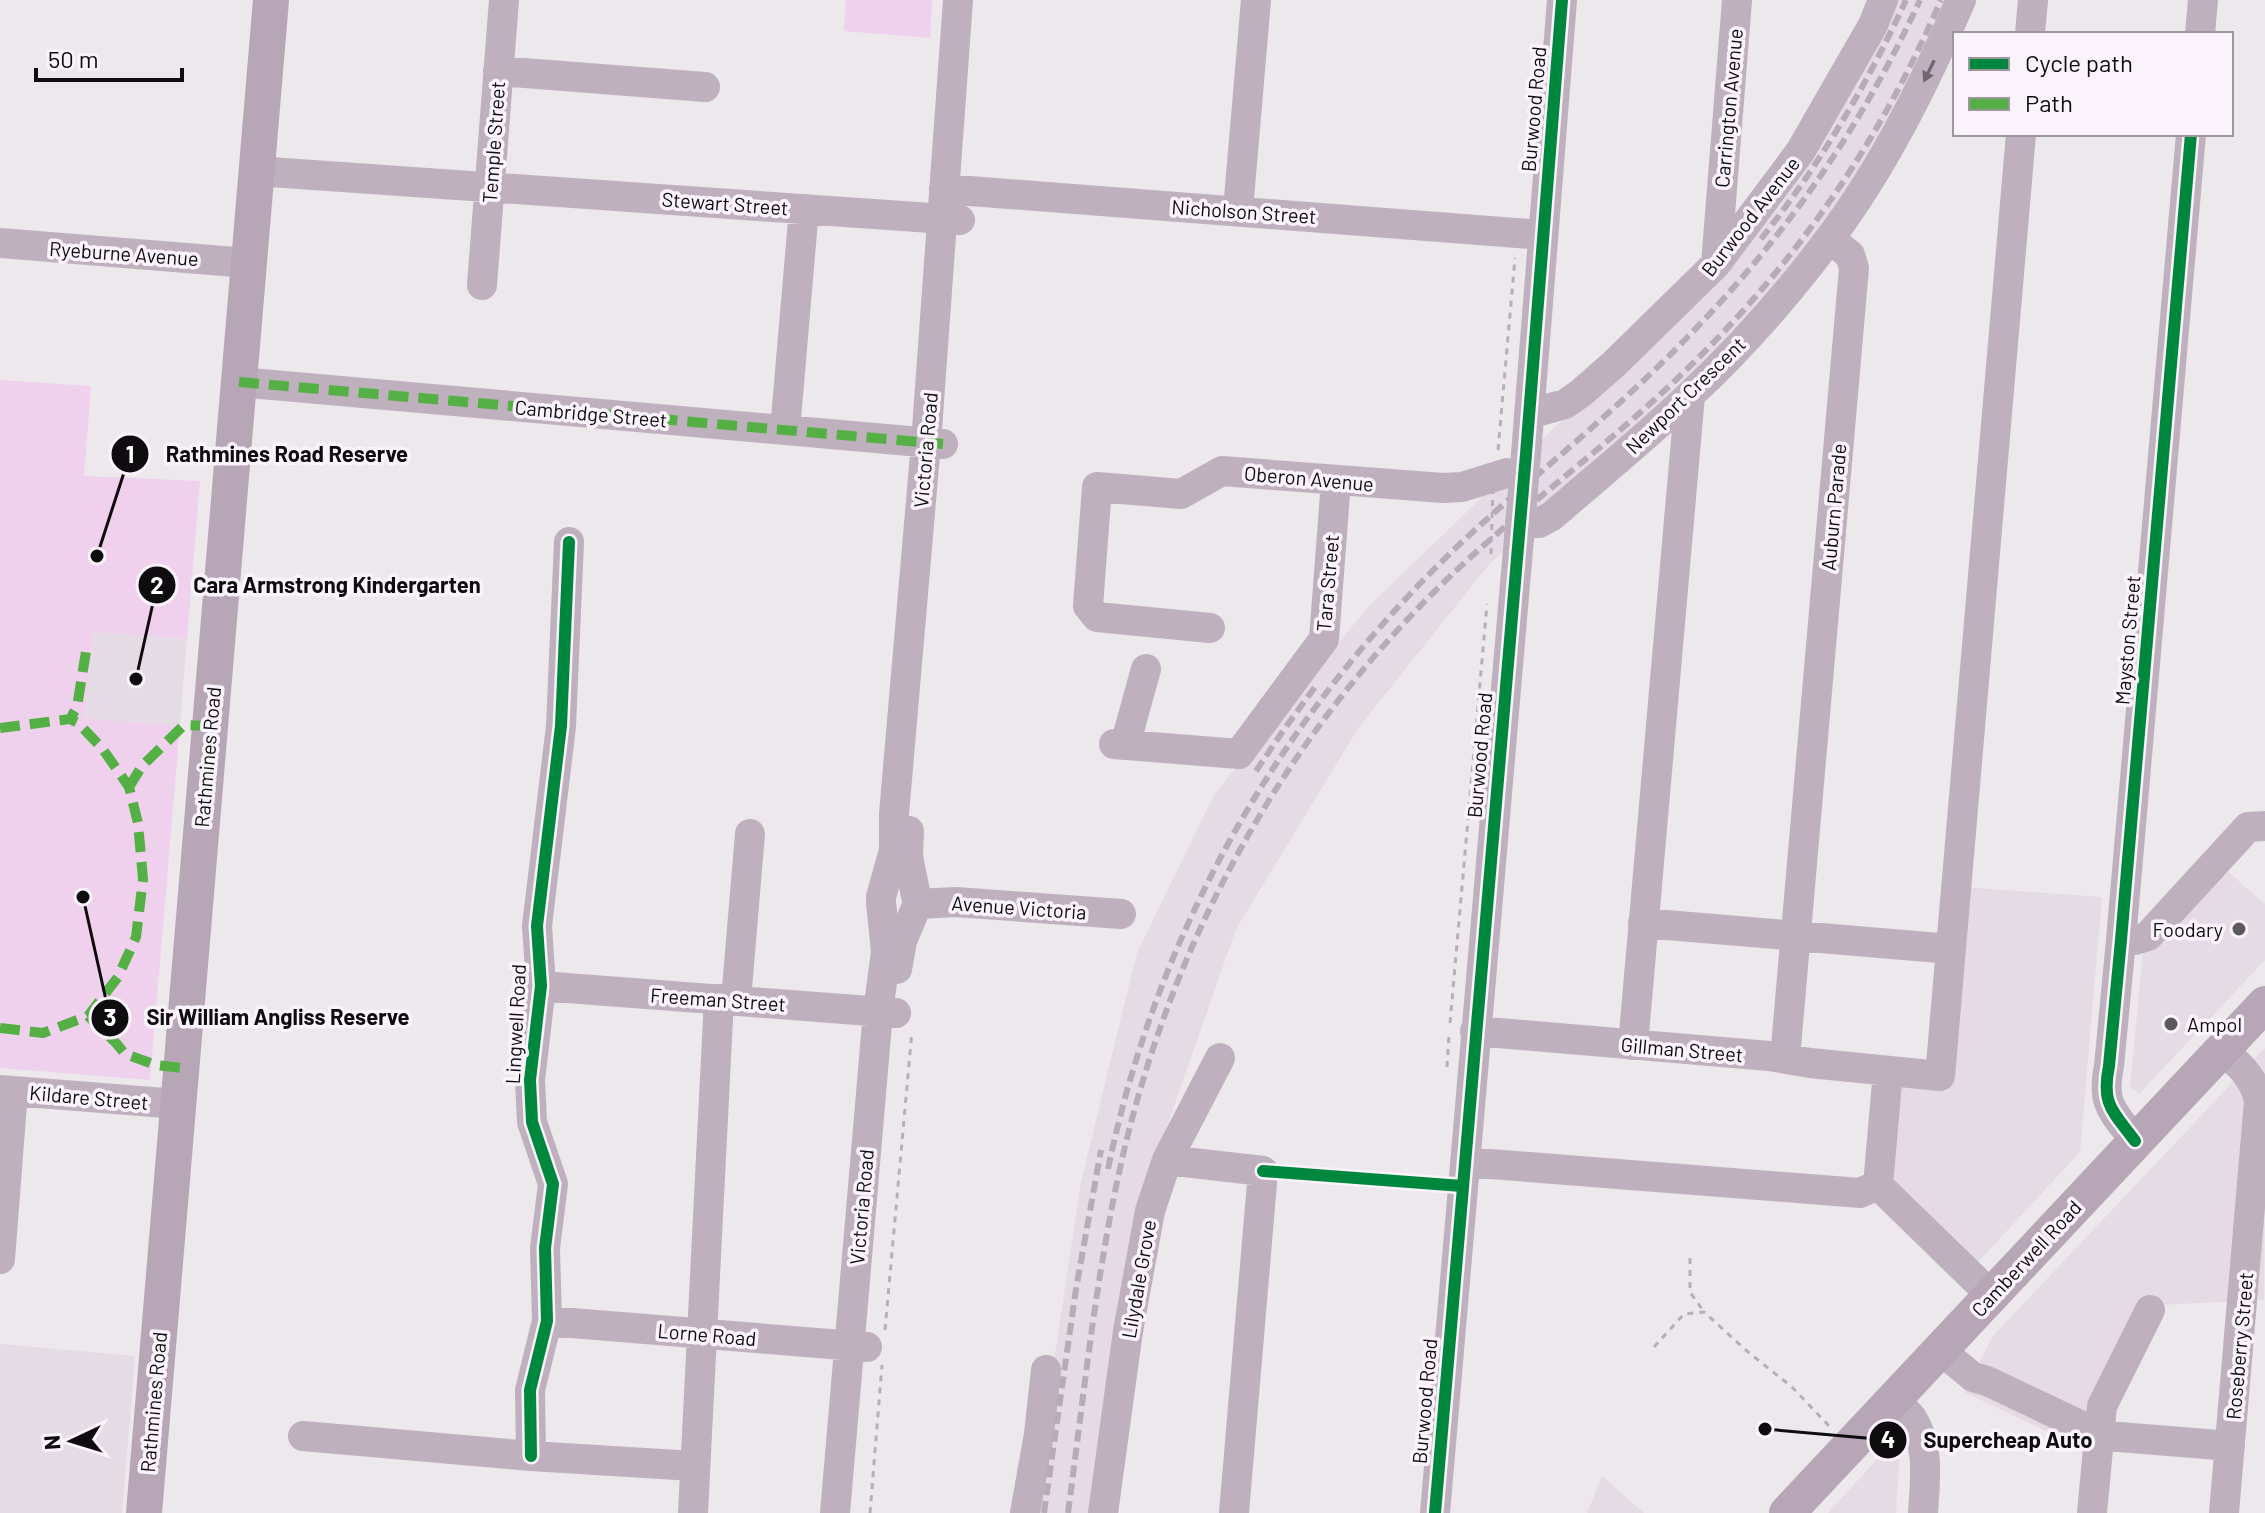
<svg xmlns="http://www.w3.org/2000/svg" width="2265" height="1513" viewBox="0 0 2265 1513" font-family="Barlow,sans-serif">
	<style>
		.built { fill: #e4dbe4 }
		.green { fill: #efd0ed }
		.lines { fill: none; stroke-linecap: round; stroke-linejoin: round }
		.path { stroke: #b7aeb7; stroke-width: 3; stroke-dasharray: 6 6; stroke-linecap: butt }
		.minor { stroke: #beb0bd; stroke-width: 30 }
		.major { stroke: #b7a7b6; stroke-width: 36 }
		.rail { stroke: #b5acb5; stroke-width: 6; stroke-dasharray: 12 6; stroke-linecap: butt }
		.path-bridge { stroke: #b7aeb7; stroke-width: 3; stroke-dasharray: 6 6; stroke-linecap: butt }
		.minor-bridge { stroke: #beb0bd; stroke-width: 30 }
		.quiet { stroke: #54b044; stroke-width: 10; stroke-dasharray: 20 10; stroke-linecap: butt }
		.cycleway-casing { stroke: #fbf3fb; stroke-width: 17 }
		.cycleway { stroke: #00873e; stroke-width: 12 }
		.oneway { fill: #6f666e }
		.poi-dot { fill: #5c595c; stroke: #fbf3fb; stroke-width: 3 }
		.labels { text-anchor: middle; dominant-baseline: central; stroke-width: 7; stroke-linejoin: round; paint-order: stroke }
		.street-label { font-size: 20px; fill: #0e0c0e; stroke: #fbf3fb }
		.poi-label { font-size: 20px; fill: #0e0c0e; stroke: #fbf3fb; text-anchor: end }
		.leader { fill: none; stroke: #0e0c0e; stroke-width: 3 }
		.callout-dot { fill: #0e0c0e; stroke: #fbf3fb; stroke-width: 3 }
		.mark-label { font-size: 24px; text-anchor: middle; font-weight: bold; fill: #fff }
		.callout-label { font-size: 22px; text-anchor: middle; font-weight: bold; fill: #0e0c0e; stroke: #fbf3fb; stroke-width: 7; stroke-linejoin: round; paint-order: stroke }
	</style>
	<rect width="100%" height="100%" fill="#ece8ec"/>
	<path class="built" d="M1894,0H1951L1936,34L1849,191L1749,318L1641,424L1544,512L1486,568L1359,727L1236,929L1166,1129L1138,1220L1095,1513H1031L1081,1182L1137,953L1214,795L1369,606L1556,426L1605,388L1695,300Z
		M93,632L187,639L180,726L85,718Z
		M2210,856L2265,904V960L2139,1094L2130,1087L2146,921Z
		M1961,887L2102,897L2080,1152L1978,1262L1894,1179L1900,1087L1942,1090Z
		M2265,1048L2264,1300L2158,1305L2087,1451L1964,1392L1993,1336Z
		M0,1344L135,1356L122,1513H0Z
		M1901,1433L1896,1513H1828Z
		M1602,1476L1644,1513H1587Z"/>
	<path class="green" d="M846,0H932L930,38L844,31Z
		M0,380L91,386L84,476L200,481L187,639L93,632L85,718L180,726L150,1080L0,1068Z"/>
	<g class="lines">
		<path class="path" d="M1498,450L1515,258
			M1450,1023L1487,604
			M1447,1067L1449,1034
			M1690,1258V1292L1704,1312
			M885,1330L912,1031
			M1654,1347L1684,1314L1704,1312L1748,1352L1792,1387L1830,1427
			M870,1513L882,1365"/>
		<path class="minor" d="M2030,34L2033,0
			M2200,34L2203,0
			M498,71L705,87
			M256,171L960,220
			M944,189L1543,235
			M1238,210L1256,0
			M0,243L248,263
			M1716,264L1737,0
			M482,285L504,0
			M239,382L943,444
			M1529,414L1565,404L1581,393L1614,364L1716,264L1800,152L1873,25L1883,0
			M785,430L804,209
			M1526,454L1562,0
			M1520,524L1539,523L1552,516C1598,476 1645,438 1689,396C1740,349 1788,294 1830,238C1884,166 1925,83 1961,0
			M1210,628L1097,617L1088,606L1097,487L1181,494L1222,471L1443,488L1462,487L1507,473
			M1114,744L1239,754L1324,639L1336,481
			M1125,745L1146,669
			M909,831L908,857L916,896
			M881,897L894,850V814L926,443L958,0
			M917,904L956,902L1121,914
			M1643,923L1951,949
			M2121,940H2135L2148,936L2248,827L2265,826
			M897,969L902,941L915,910
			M541,986L896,1013
			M736,1000L750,834
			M1475,1031L1769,1056L1810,1063L1940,1076L2021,134
			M1633,1045L1690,395
			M2221,1049C2239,1064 2254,1077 2259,1101L2224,1513
			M1785,1058L1854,268L1850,255L1830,239
			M1888,1071L1878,1185L1991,1295
			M0,1090L178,1104
			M2135,1141C2113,1111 2101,1105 2109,1066L2121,940L2191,134
			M1167,1160L1263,1171L1234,1513
			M1465,1162L1860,1193L1878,1185
			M0,1259L13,1091
			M547,1321L867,1347
			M1940,1350L1973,1377L1987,1381L2099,1434L2107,1436L2230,1446
			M1893,1400C1899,1406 1907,1411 1912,1418C1930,1445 1925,1482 1923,1513
			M303,1436L531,1456L694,1466
			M531,1456L530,1390L547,1321L545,1248L553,1184L532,1122L530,1080L541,986L537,926L561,726L569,542
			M693,1513L719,999
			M835,1513L878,1012L886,952L881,902
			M1025,1513L1039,1434L1046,1370
			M1103,1513L1128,1331L1150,1211L1167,1160L1220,1058
			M1435,1513L1519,538
			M2092,1513L2102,1406L2150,1310"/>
		<path class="major" d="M144,1513L271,0
			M1787,1513L2265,1004"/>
		<path class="rail" d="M1761,239C1819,166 1867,85 1906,0
			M1256,771L1285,728L1318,683
			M1108,1169C1153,951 1260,752 1413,591C1479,520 1557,461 1628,395C1754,279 1848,156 1920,0
			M1044,1513L1076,1289L1101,1150
			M1068,1513C1084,1394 1096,1272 1123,1155C1172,945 1276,752 1428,598C1498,527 1579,468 1653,401C1779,287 1874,156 1941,0"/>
		<path class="path-bridge" d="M1491,554L1493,485"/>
		<path class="minor-bridge" d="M1519,538L1526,454"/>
		<path class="quiet" d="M239,382L943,444
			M0,728L70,719L77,707L87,645
			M129,787L142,766L184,725L210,726
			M88,1016L116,1043L125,1054L156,1065L182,1068
			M0,1028L43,1033L88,1016L118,977L136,937L143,879L138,823L129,787L102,748L78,723L70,719"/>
		<g class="cycleway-casing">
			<path id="cycleway" d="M2135,1141C2113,1111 2101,1105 2109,1066L2121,940L2191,134
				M1263,1171L1462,1186
				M531,1456L530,1390L547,1321L545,1248L553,1184L532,1122L530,1080L541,986L537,926L561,726L569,542
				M1435,1513L1526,454L1562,0"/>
		</g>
		<use href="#cycleway" class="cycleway"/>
	</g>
	<defs><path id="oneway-solid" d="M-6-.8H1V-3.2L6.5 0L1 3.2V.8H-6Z" transform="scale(2)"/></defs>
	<use class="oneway" href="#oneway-solid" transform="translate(1929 71) rotate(116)"/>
	<g class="poi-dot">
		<circle cx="2239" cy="929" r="8"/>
		<circle cx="2171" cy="1024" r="8"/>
	</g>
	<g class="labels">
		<g class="street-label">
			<text transform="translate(1728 108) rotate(-85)">Carrington Avenue</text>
			<text transform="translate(1533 109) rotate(-85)">Burwood Road</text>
			<text transform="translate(493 142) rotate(-86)">Temple Street</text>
			<text transform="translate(725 203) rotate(4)">Stewart Street</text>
			<text transform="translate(1244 211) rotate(4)">Nicholson Street</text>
			<text transform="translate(1750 216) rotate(-52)">Burwood Avenue</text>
			<text transform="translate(124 253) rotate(4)">Ryeburne Avenue</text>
			<text transform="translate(1685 395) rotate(-44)">Newport Crescent</text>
			<text transform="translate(591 413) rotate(5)">Cambridge Street</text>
			<text transform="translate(925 450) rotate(-85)">Victoria Road</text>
			<text transform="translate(1309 478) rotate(5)">Oberon Avenue</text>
			<text transform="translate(1833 507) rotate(-85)">Auburn Parade</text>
			<text transform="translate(1327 583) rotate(-85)">Tara Street</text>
			<text transform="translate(2127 640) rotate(-85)">Mayston Street</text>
			<text transform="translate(1479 755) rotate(-85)">Burwood Road</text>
			<text transform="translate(207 757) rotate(-85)">Rathmines Road</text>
			<text transform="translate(1019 907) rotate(4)">Avenue Victoria</text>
			<text transform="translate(718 999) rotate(4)">Freeman Street</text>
			<text transform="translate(515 1024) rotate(-87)">Lingwell Road</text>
			<text transform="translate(1682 1049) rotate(5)">Gillman Street</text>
			<text transform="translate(89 1097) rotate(5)">Kildare Street</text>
			<text transform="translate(861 1207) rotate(-85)">Victoria Road</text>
			<text transform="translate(2026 1258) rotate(-47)">Camberwell Road</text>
			<text transform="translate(1138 1279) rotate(-80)">Lilydale Grove</text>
			<text transform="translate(707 1334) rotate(5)">Lorne Road</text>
			<text transform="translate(2239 1346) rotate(-85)">Roseberry Street</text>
			<text transform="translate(1424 1401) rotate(-85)">Burwood Road</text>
			<text transform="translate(153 1402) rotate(-85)">Rathmines Road</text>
		</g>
		<g class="poi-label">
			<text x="2223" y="929">Foodary</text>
			<text x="2187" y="1024" text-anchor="start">Ampol</text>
		</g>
	</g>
	<path class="leader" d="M97 556L130 454M136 679L157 585M83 897L110 1018M1765 1429L1888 1440"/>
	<g class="callout-dot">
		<circle cx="97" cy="556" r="8"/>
		<circle cx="136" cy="679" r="8"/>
		<circle cx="83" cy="897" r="8"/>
		<circle cx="1765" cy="1429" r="8"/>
		<circle cx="130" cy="454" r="20"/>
		<circle cx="157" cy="585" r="20"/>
		<circle cx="110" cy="1018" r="20"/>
		<circle cx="1888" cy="1440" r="20"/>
	</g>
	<g class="mark-label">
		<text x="130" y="463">1</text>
		<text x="157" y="594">2</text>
		<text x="110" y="1026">3</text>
		<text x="1888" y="1448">4</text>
	</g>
	<g class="callout-label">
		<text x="287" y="462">Rathmines Road Reserve</text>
		<text x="337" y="593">Cara Armstrong Kindergarten</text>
		<text x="278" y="1025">Sir William Angliss Reserve</text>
		<text x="2008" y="1448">Supercheap Auto</text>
	</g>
	<rect x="1953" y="32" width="280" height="104" fill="#fbf3fb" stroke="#9c979c" stroke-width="2"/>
	<rect x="1969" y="58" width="40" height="12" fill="#00873e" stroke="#9c979c" stroke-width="2"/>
	<text x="2025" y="72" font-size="24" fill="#0e0c0e">Cycle path</text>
	<rect x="1969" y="98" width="40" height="12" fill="#54b044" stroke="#9c979c" stroke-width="2"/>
	<text x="2025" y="112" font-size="24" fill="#0e0c0e">Path</text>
	<g transform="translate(72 1441) rotate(266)" stroke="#fbf3fb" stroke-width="6" paint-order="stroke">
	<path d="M0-6L14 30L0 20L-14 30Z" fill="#0e0c0e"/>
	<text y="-12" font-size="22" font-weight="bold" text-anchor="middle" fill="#0e0c0e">N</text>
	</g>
	<path d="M36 68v12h146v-12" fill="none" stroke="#0e0c0e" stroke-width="4"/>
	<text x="48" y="68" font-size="24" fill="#0e0c0e" stroke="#fbf3fb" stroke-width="6" paint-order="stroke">50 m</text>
</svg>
